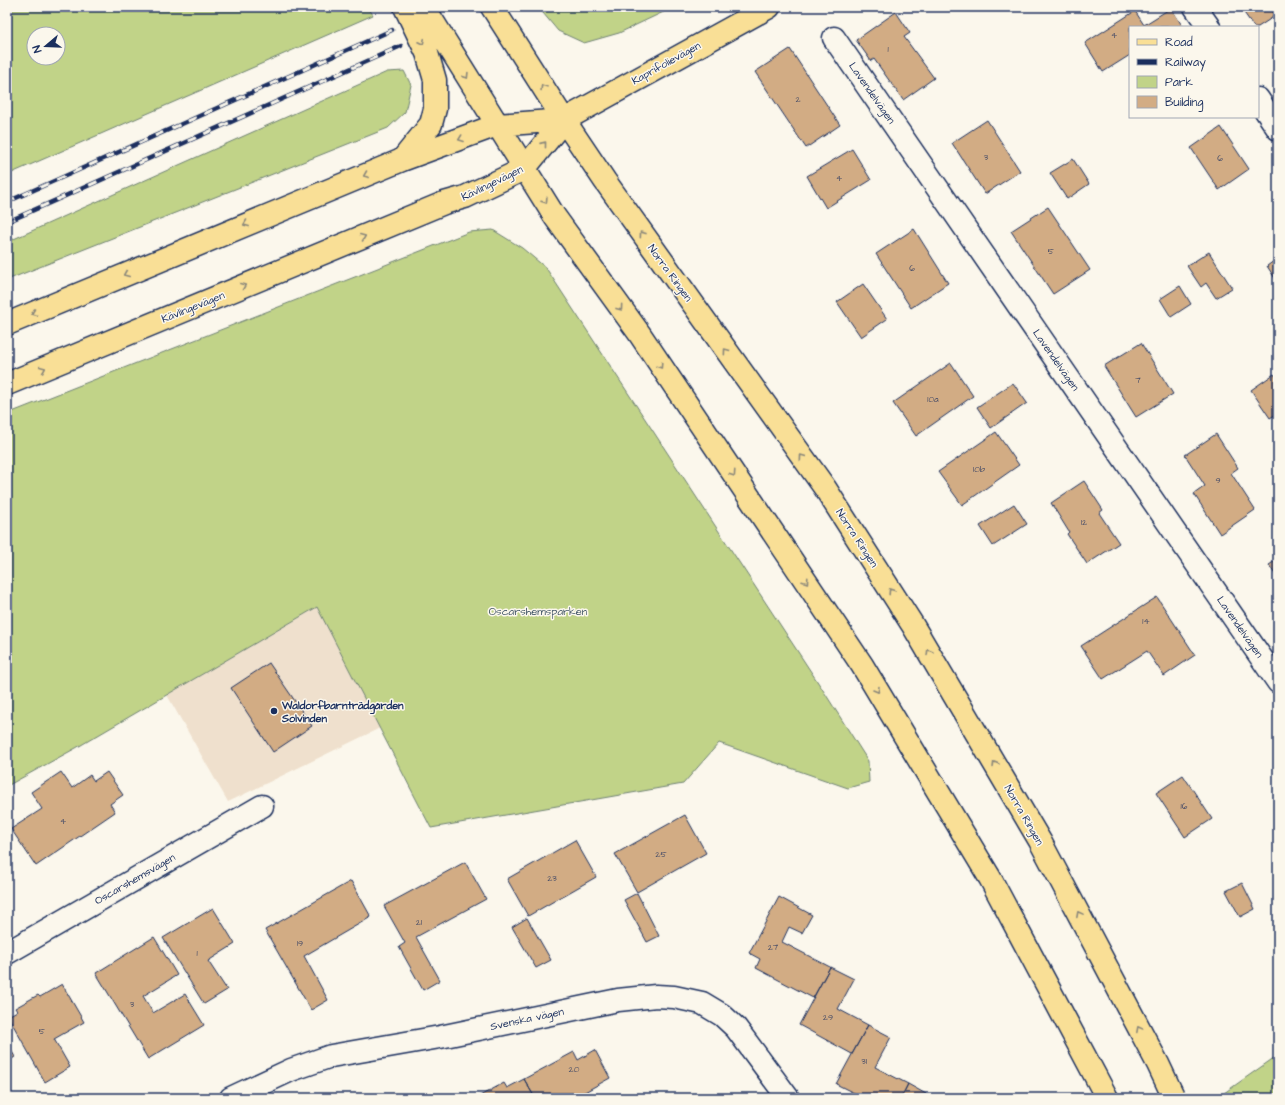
<svg xmlns="http://www.w3.org/2000/svg" width="1285" height="1105" viewBox="0 0 1285 1105" font-family="'Architects Daughter',sans-serif">
	<style>
		.built { fill: #efe0cd }
		.green { fill: #c1d388; stroke: #6e8173; fill-rule: evenodd }
		.building { fill: #d2ac84; stroke: #1b2f5e }
		.lines { fill: none; stroke-linecap: round; stroke-linejoin: round }
		.minor-casing { stroke: #1b2f5e; stroke-width: 25 }
		.major-casing { stroke: #1b2f5e; stroke-width: 25 }
		.minor { stroke: #fbf7ec; stroke-width: 22 }
		.major { stroke: #f9df96; stroke-width: 22 }
		.rail-casing { stroke: #1b2f5e; stroke-width: 4.5 }
		.rail { stroke: #fbf7ec; stroke-width: 3; stroke-dasharray: 9; stroke-linecap: butt }
		.oneway { stroke: #8a877a }
		.poi-dot { fill: #1b2f5e; stroke: #fbf7ec; stroke-width: 1.5 }
		.labels { text-anchor: middle; dominant-baseline: central; stroke-width: 3; stroke-linejoin: round; paint-order: stroke }
		.number-label { font-size: 9px; fill: #494e68 }
		.street-label { font-size: 11px; fill: #1b2f5e; stroke: #fbf7ec }
		.park-label { font-size: 11px; fill: #445868; stroke: #fbf7ec }
		.poi-label { font-size: 11px; font-weight: bold; fill: #1b2f5e; stroke: #fbf7ec; text-anchor: start }
	</style>
	<rect width="100%" height="100%" fill="#fbf7ec"/>
	<filter id="ink" filterUnits="userSpaceOnUse"><feTurbulence type="fractalNoise" baseFrequency=".025" numOctaves="2"/><feDisplacementMap in="SourceGraphic" scale="8" xChannelSelector="R" yChannelSelector="G"/><feConvolveMatrix kernelMatrix="1 2 1 2 8 2 1 2 1" color-interpolation-filters="sRGB"/></filter>
	<g filter="url(#ink)">
		<path class="built" d="M317,607L380,728L228,802L167,695Z"/>
		<path class="green" d="M7,7H368L373,15L7,175ZM34,34H58V58H34Z
			M538,7H674L619,33L584,43L558,31Z
			M404,71L411,85L405,112L388,128L7,280V242L387,72Z
			M493,230L522,248L546,268L821,687L868,761L869,782L848,788L719,743L683,784L431,828L317,607L76,748L7,786V414L469,232Z
			M1278,1055V1098H1217Z"/>
		<path class="building" d="M1240,7H1278V14L1258,27H1254Z
			M1171,8L1183,27H1130V55L1103,72L1085,43L1135,11L1144,25Z
			M896,12L910,33L904,37L934,78L903,100L874,59L871,61L856,40Z
			M790,49L840,125L806,148L755,72Z
			M987,120L1020,171L985,194L952,143Z
			M1221,127L1249,169L1219,190L1191,148Z
			M852,149L871,180L826,208L807,176Z
			M1073,159L1089,184L1067,199L1050,173Z
			M1048,207L1090,270L1053,294L1011,231Z
			M914,229L948,283L911,308L876,254Z
			M1209,252L1232,288L1216,298L1206,283L1201,287L1187,266Z
			M1278,258V283L1267,266Z
			M863,284L887,319L861,337L837,302Z
			M1180,286L1191,304L1171,317L1160,299Z
			M1141,343L1173,394L1136,417L1104,366Z
			M951,363L973,396L916,436L893,403Z
			M1274,374L1278,380V413L1270,418L1251,390Z
			M1013,383L1027,403L991,428L977,407Z
			M996,432L1019,465L962,505L938,472Z
			M1216,434L1238,468L1231,473L1255,510L1220,534L1194,494L1205,486L1185,455Z
			M1084,481L1103,510L1099,513L1119,543L1087,564L1067,534L1069,532L1051,503Z
			M1014,504L1027,524L993,546L980,526Z
			M1278,559V579L1269,565Z
			M1157,597L1195,655L1164,676L1147,651L1103,679L1081,646Z
			M269,663L312,726L273,752L231,688Z
			M61,772L72,788L90,775L94,781L107,772L123,795L110,804L115,812L36,866L11,829L42,809L31,792Z
			M1183,775L1212,819L1185,837L1156,793Z
			M685,815L706,853L637,892L615,854Z
			M575,840L596,877L528,916L507,879Z
			M465,862L486,899L416,937L440,980L423,990L399,947L405,943L384,906Z
			M351,881L371,917L304,956L328,1000L311,1010L265,930Z
			M1242,883L1255,909L1240,917L1226,891Z
			M637,893L659,936L647,942L624,900Z
			M779,897L812,915L802,933L789,927L782,942L830,967L813,998L756,968L760,959L749,953Z
			M213,908L235,944L208,961L227,990L204,1004L163,938Z
			M527,918L551,960L536,968L512,927Z
			M154,937L177,975L143,996L153,1013L185,994L204,1025L148,1059L96,973Z
			M830,967L854,979L838,1009L868,1025L852,1054L799,1025Z
			M62,984L84,1022L54,1039L70,1067L45,1082L8,1016L17,1011L15,1008L38,995L40,997Z
			M868,1025L891,1037L875,1067L908,1084L901,1098H864L836,1084Z
			M7,1043L15,1057L7,1062Z
			M595,1050L610,1078L574,1098H535L524,1079L574,1052L578,1060Z
			M524,1079L535,1098H476L504,1083L507,1088Z
			M908,1084L926,1094L924,1098H901Z"/>
		<g class="lines">
			<g class="minor-casing">
				<path id="minor" d="M1195,7L1209,27
					M834,38L1278,682
					M1258,99L1278,129
					M7,953L262,806
					M231,1098L291,1070L331,1056L440,1037L618,1000L656,996L674,997L702,1003L722,1015L736,1028L788,1098"/>
			</g>
			<g class="major-casing">
				<path id="major" d="M424,7L555,217L639,333L862,665L990,878L1107,1098
					M492,7L564,120L605,181L825,488L912,624L1040,841L1158,1064L1174,1098
					M402,160L431,124L435,109V80L427,53L405,7
					M7,324L402,160L497,125L564,120
					M7,384L444,203L465,197L524,169L564,120L769,7"/>
			</g>
			<use href="#minor" class="minor"/>
			<use href="#major" class="major"/>
			<g class="rail-casing">
				<path id="rail" d="M7,202L392,30
					M7,222L401,46"/>
			</g>
			<use href="#rail" class="rail"/>
		</g>
		<defs><path id="oneway-chevron" d="M-2-3.5L2.5 0L-2 3.5" fill="none" stroke-width="1.6" stroke-linecap="round" stroke-linejoin="round"/></defs>
		<g class="oneway">
			<use href="#oneway-chevron" transform="translate(422 42) rotate(64)"/>
			<use href="#oneway-chevron" transform="translate(466 76) rotate(58)"/>
			<use href="#oneway-chevron" transform="translate(543 87) rotate(-122)"/>
			<use href="#oneway-chevron" transform="translate(461 139) rotate(160)"/>
			<use href="#oneway-chevron" transform="translate(544 144) rotate(-51)"/>
			<use href="#oneway-chevron" transform="translate(366 175) rotate(158)"/>
			<use href="#oneway-chevron" transform="translate(545 201) rotate(57)"/>
			<use href="#oneway-chevron" transform="translate(246 224) rotate(158)"/>
			<use href="#oneway-chevron" transform="translate(642 234) rotate(-126)"/>
			<use href="#oneway-chevron" transform="translate(363 237) rotate(-22)"/>
			<use href="#oneway-chevron" transform="translate(126 274) rotate(157)"/>
			<use href="#oneway-chevron" transform="translate(243 286) rotate(-22)"/>
			<use href="#oneway-chevron" transform="translate(620 308) rotate(54)"/>
			<use href="#oneway-chevron" transform="translate(34 313) rotate(158)"/>
			<use href="#oneway-chevron" transform="translate(726 351) rotate(-126)"/>
			<use href="#oneway-chevron" transform="translate(660 366) rotate(56)"/>
			<use href="#oneway-chevron" transform="translate(43 369) rotate(-23)"/>
			<use href="#oneway-chevron" transform="translate(802 457) rotate(-126)"/>
			<use href="#oneway-chevron" transform="translate(733 474) rotate(56)"/>
			<use href="#oneway-chevron" transform="translate(806 581) rotate(56)"/>
			<use href="#oneway-chevron" transform="translate(891 591) rotate(-123)"/>
			<use href="#oneway-chevron" transform="translate(929 652) rotate(-121)"/>
			<use href="#oneway-chevron" transform="translate(877 690) rotate(59)"/>
			<use href="#oneway-chevron" transform="translate(995 764) rotate(-121)"/>
			<use href="#oneway-chevron" transform="translate(1079 914) rotate(-118)"/>
			<use href="#oneway-chevron" transform="translate(1139 1029) rotate(-118)"/>
		</g>
	</g>
	<circle class="poi-dot" cx="274" cy="711" r="4"/>
	<g class="labels">
		<g class="number-label">
			<text x="1114" y="35">4</text>
			<text x="888" y="49">1</text>
			<text x="798" y="99">2</text>
			<text x="986" y="157">3</text>
			<text x="1220" y="158">6</text>
			<text x="839" y="178">4</text>
			<text x="1051" y="251">5</text>
			<text x="912" y="268">6</text>
			<text x="1138" y="380">7</text>
			<text x="933" y="399">10a</text>
			<text x="979" y="469">10b</text>
			<text x="1218" y="480">9</text>
			<text x="1084" y="522">12</text>
			<text x="1146" y="621">14</text>
			<text x="1184" y="806">16</text>
			<text x="63" y="821">4</text>
			<text x="661" y="854">25</text>
			<text x="552" y="878">23</text>
			<text x="419" y="922">21</text>
			<text x="300" y="943">19</text>
			<text x="773" y="947">27</text>
			<text x="197" y="953">1</text>
			<text x="132" y="1004">3</text>
			<text x="828" y="1017">29</text>
			<text x="42" y="1031">5</text>
			<text x="864" y="1061">31</text>
			<text x="574" y="1069">20</text>
		</g>
		<g class="street-label">
			<text transform="translate(666 63) rotate(-29)">Kaprifolievägen</text>
			<text transform="translate(872 93) rotate(55)">Lavendelvägen</text>
			<text transform="translate(492 183) rotate(-26)">Kävlingevägen</text>
			<text transform="translate(670 273) rotate(54)">Norra Ringen</text>
			<text transform="translate(193 307) rotate(-22)">Kävlingevägen</text>
			<text transform="translate(1056 360) rotate(55)">Lavendelvägen</text>
			<text transform="translate(857 538) rotate(57)">Norra Ringen</text>
			<text transform="translate(1240 627) rotate(55)">Lavendelvägen</text>
			<text transform="translate(1024 815) rotate(60)">Norra Ringen</text>
			<text transform="translate(135 879) rotate(-30)">Oscarshemsvägen</text>
			<text transform="translate(527 1019) rotate(-12)">Svenska vägen</text>
		</g>
		<g class="park-label">
			<text x="538" y="611">Oscarshemsparken</text>
		</g>
		<g class="poi-label">
			<text x="282" y="705">Waldorfbarnträdgården<tspan x="282" dy="13">Solvinden</tspan></text>
		</g>
	</g>
	<rect width="1285" height="1105" fill="none" stroke="#fbf7ec" stroke-width="24"/>
	<rect x="12" y="12" width="1261" height="1081" fill="none" stroke="#1b2f5e" stroke-width="1.5" filter="url(#ink)"/>
	<rect x="1129" y="26" width="130" height="92" fill="#fbf7ec" stroke="#a1a7b3"/>
	<rect x="1137" y="39" width="20" height="6" fill="#f9df96" stroke="#a1a7b3"/>
	<text x="1165" y="46" font-size="12" fill="#1b2f5e">Road</text>
	<rect x="1137" y="59" width="20" height="6" fill="#1b2f5e" stroke="#a1a7b3"/>
	<text x="1165" y="66" font-size="12" fill="#1b2f5e">Railway</text>
	<rect x="1137" y="76" width="20" height="12" fill="#c1d388" stroke="#a1a7b3"/>
	<text x="1165" y="86" font-size="12" fill="#1b2f5e">Park</text>
	<rect x="1137" y="96" width="20" height="12" fill="#d2ac84" stroke="#a1a7b3"/>
	<text x="1165" y="106" font-size="12" fill="#1b2f5e">Building</text>
	<g transform="translate(46 46) rotate(251)"><circle r="19" fill="#fbf7ec" stroke="#a1a7b3"/>
	<path d="M0-3L7 15L0 10L-7 15Z" fill="#1b2f5e"/>
	<text y="-6" font-size="11" font-weight="bold" text-anchor="middle" fill="#1b2f5e">N</text>
	</g>
</svg>
